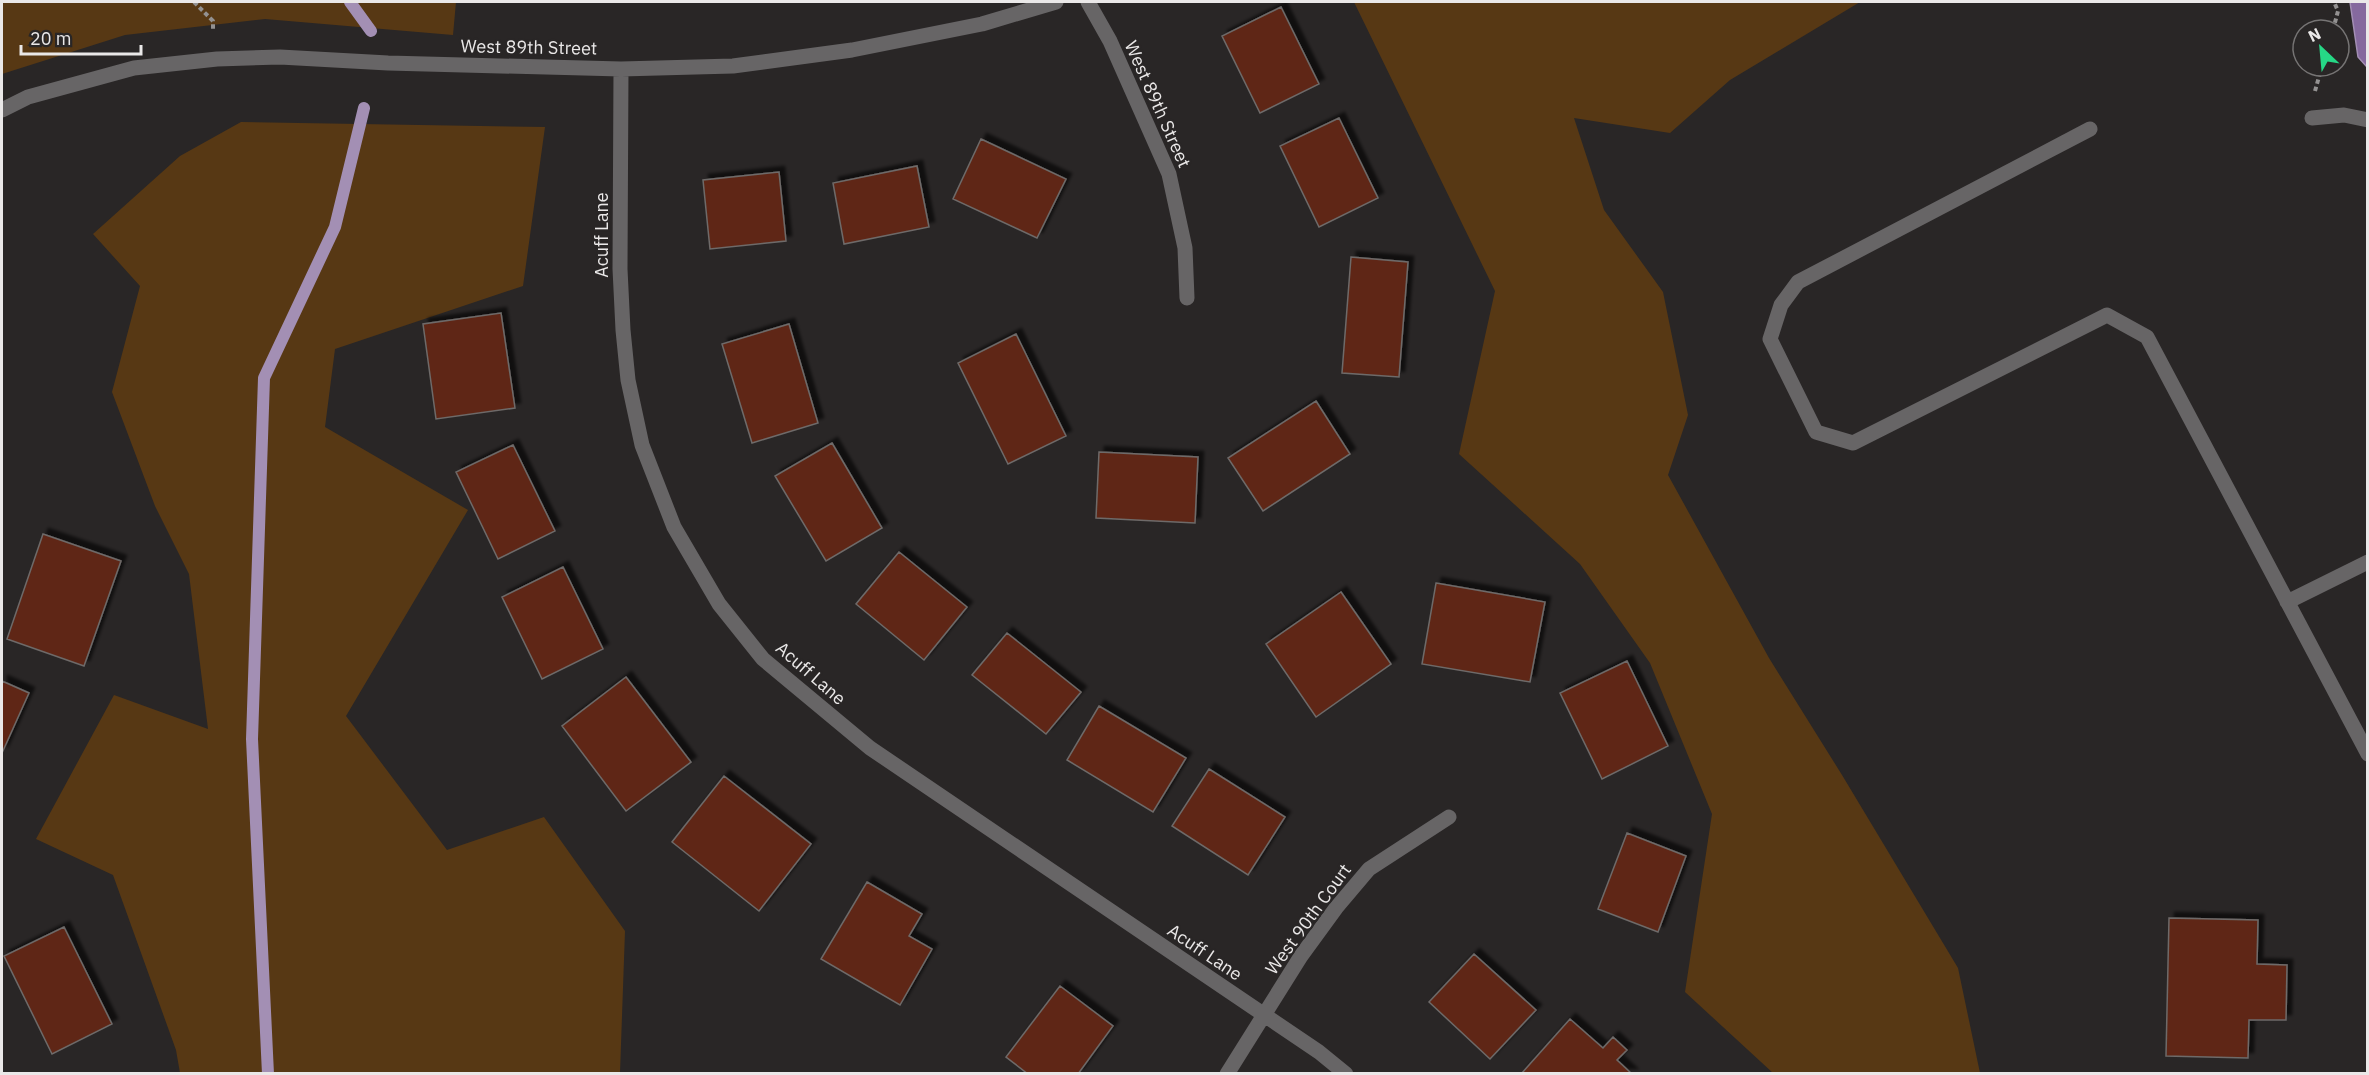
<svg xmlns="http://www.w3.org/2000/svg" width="2369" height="1075" viewBox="0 0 2369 1075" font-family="'IBM Plex Sans',sans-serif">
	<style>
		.green { fill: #573814 }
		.water { fill: #85699e; stroke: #a38fb4; stroke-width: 1.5 }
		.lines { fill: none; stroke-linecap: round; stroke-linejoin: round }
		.stream { stroke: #a38fb4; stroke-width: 12 }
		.building { fill: #5f2817; stroke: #6e6a69; stroke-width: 1.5; filter: url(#shadow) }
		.path { stroke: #939191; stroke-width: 4; stroke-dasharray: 4.5 3; stroke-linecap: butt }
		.minor { stroke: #676566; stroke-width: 15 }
		.labels { text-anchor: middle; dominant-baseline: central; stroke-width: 4.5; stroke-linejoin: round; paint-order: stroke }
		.street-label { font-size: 18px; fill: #eae8e8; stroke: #292626 }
	</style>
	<defs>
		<filter id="shadow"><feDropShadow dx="5.5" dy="-5.5" stdDeviation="1.5" flood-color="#0009"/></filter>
	</defs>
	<rect width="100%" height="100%" fill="#292626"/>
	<path class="green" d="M2,2H456L453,35L265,19L125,35L2,74Z
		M1354,2H1860L1730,80L1670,133L1574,118L1604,210L1663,292L1688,415L1668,475L1769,658L1842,775L1958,968L1980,1073H1773L1685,992L1712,814L1650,663L1580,564L1459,454L1495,291Z
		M241,122L545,127L523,286L335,349L325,427L468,510L346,716L447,850L544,817L625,931L620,1073H180L176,1050L113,875L36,839L114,695L208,729L189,574L155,506L112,392L140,286L93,234L180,156Z"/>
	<path class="water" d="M2350,2H2367V67L2358,57Z"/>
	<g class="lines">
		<path class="stream" d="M350,2L371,31
			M268,1074L252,739L264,378L335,227L364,108"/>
	</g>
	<path class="building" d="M1281,7L1319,84L1260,113L1222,36Z
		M1339,118L1378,198L1319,227L1280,146Z
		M981,139L1066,179L1037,238L953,199Z
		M917,166L929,227L844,244L833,183Z
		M779,172L786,241L710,249L703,180Z
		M1351,257L1408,262L1399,377L1342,373Z
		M501,313L515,408L436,419L423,324Z
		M789,324L818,423L752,443L722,344Z
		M1016,334L1066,436L1008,464L958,363Z
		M1316,401L1350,454L1263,511L1228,458Z
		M832,443L882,528L826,561L775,476Z
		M513,445L555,531L498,559L456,472Z
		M1099,452L1198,457L1195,523L1096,518Z
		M43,534L121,561L84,666L7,639Z
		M899,552L967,607L924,660L856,604Z
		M563,567L603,649L542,679L502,597Z
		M1436,583L1545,602L1530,682L1422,664Z
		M1341,592L1391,664L1316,717L1266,644Z
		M1007,633L1081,692L1046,734L972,675Z
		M1627,661L1668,746L1602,779L1560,693Z
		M626,677L691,762L626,811L562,726Z
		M2,681L29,693L2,753Z
		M1099,706L1186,758L1153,812L1067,760Z
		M1209,769L1285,817L1248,875L1172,826Z
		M724,776L811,844L759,911L672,842Z
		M1627,833L1686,856L1658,932L1598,909Z
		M867,882L922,914L909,936L932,949L900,1005L821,959Z
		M2169,918L2258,920L2257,964L2287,965L2286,1020H2249L2248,1058L2166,1056Z
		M64,927L112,1024L52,1054L4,956Z
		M1474,954L1536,1010L1490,1059L1429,1002Z
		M1060,986L1113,1026L1078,1074H1028L1006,1057Z
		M1570,1019L1603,1048L1613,1037L1627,1050L1617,1060L1632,1074H1521Z"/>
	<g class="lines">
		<path class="path" d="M194,2L213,21V29
			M2333,30L2338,11L2334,2
			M2315,91L2322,66"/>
		<path class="minor" d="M1088,2L1110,41L1169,174L1185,248L1187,298
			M621,69L620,269L623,330L628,380L642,445L674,527L719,604L763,659L870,748L1319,1052L1346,1074
			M2,110L28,97L134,68L217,59L280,57L388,63L621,69L733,66L852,50L982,24L1056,2
			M2312,118L2344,115L2368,120
			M2090,129L1798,282L1781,305L1770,339L1816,432L1853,443L2107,315L2147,337L2368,754
			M2287,602L2368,562
			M1227,1074L1301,956L1336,908L1369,869L1449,817"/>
	</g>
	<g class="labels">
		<g class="street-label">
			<text transform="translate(529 47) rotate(1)">West 89th Street</text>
			<text transform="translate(1158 104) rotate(66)">West 89th Street</text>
			<text transform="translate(601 235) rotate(-90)">Acuff Lane</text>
			<text transform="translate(811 673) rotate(41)">Acuff Lane</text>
			<text transform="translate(1308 919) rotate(-54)">West 90th Court</text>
			<text transform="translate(1205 952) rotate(34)">Acuff Lane</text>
		</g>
	</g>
	<rect width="2369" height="1075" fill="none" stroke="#eae8e8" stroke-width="6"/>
	<g transform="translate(2321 48) rotate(334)"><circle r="28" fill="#292626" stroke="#767474" stroke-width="1.5"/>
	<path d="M0-4.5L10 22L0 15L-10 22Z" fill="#26d886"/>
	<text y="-9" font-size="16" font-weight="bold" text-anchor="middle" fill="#eae8e8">N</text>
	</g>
	<path d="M21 45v9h120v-9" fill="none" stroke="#eae8e8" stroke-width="3"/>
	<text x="30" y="45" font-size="18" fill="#eae8e8" stroke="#292626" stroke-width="4.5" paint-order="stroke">20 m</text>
</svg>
